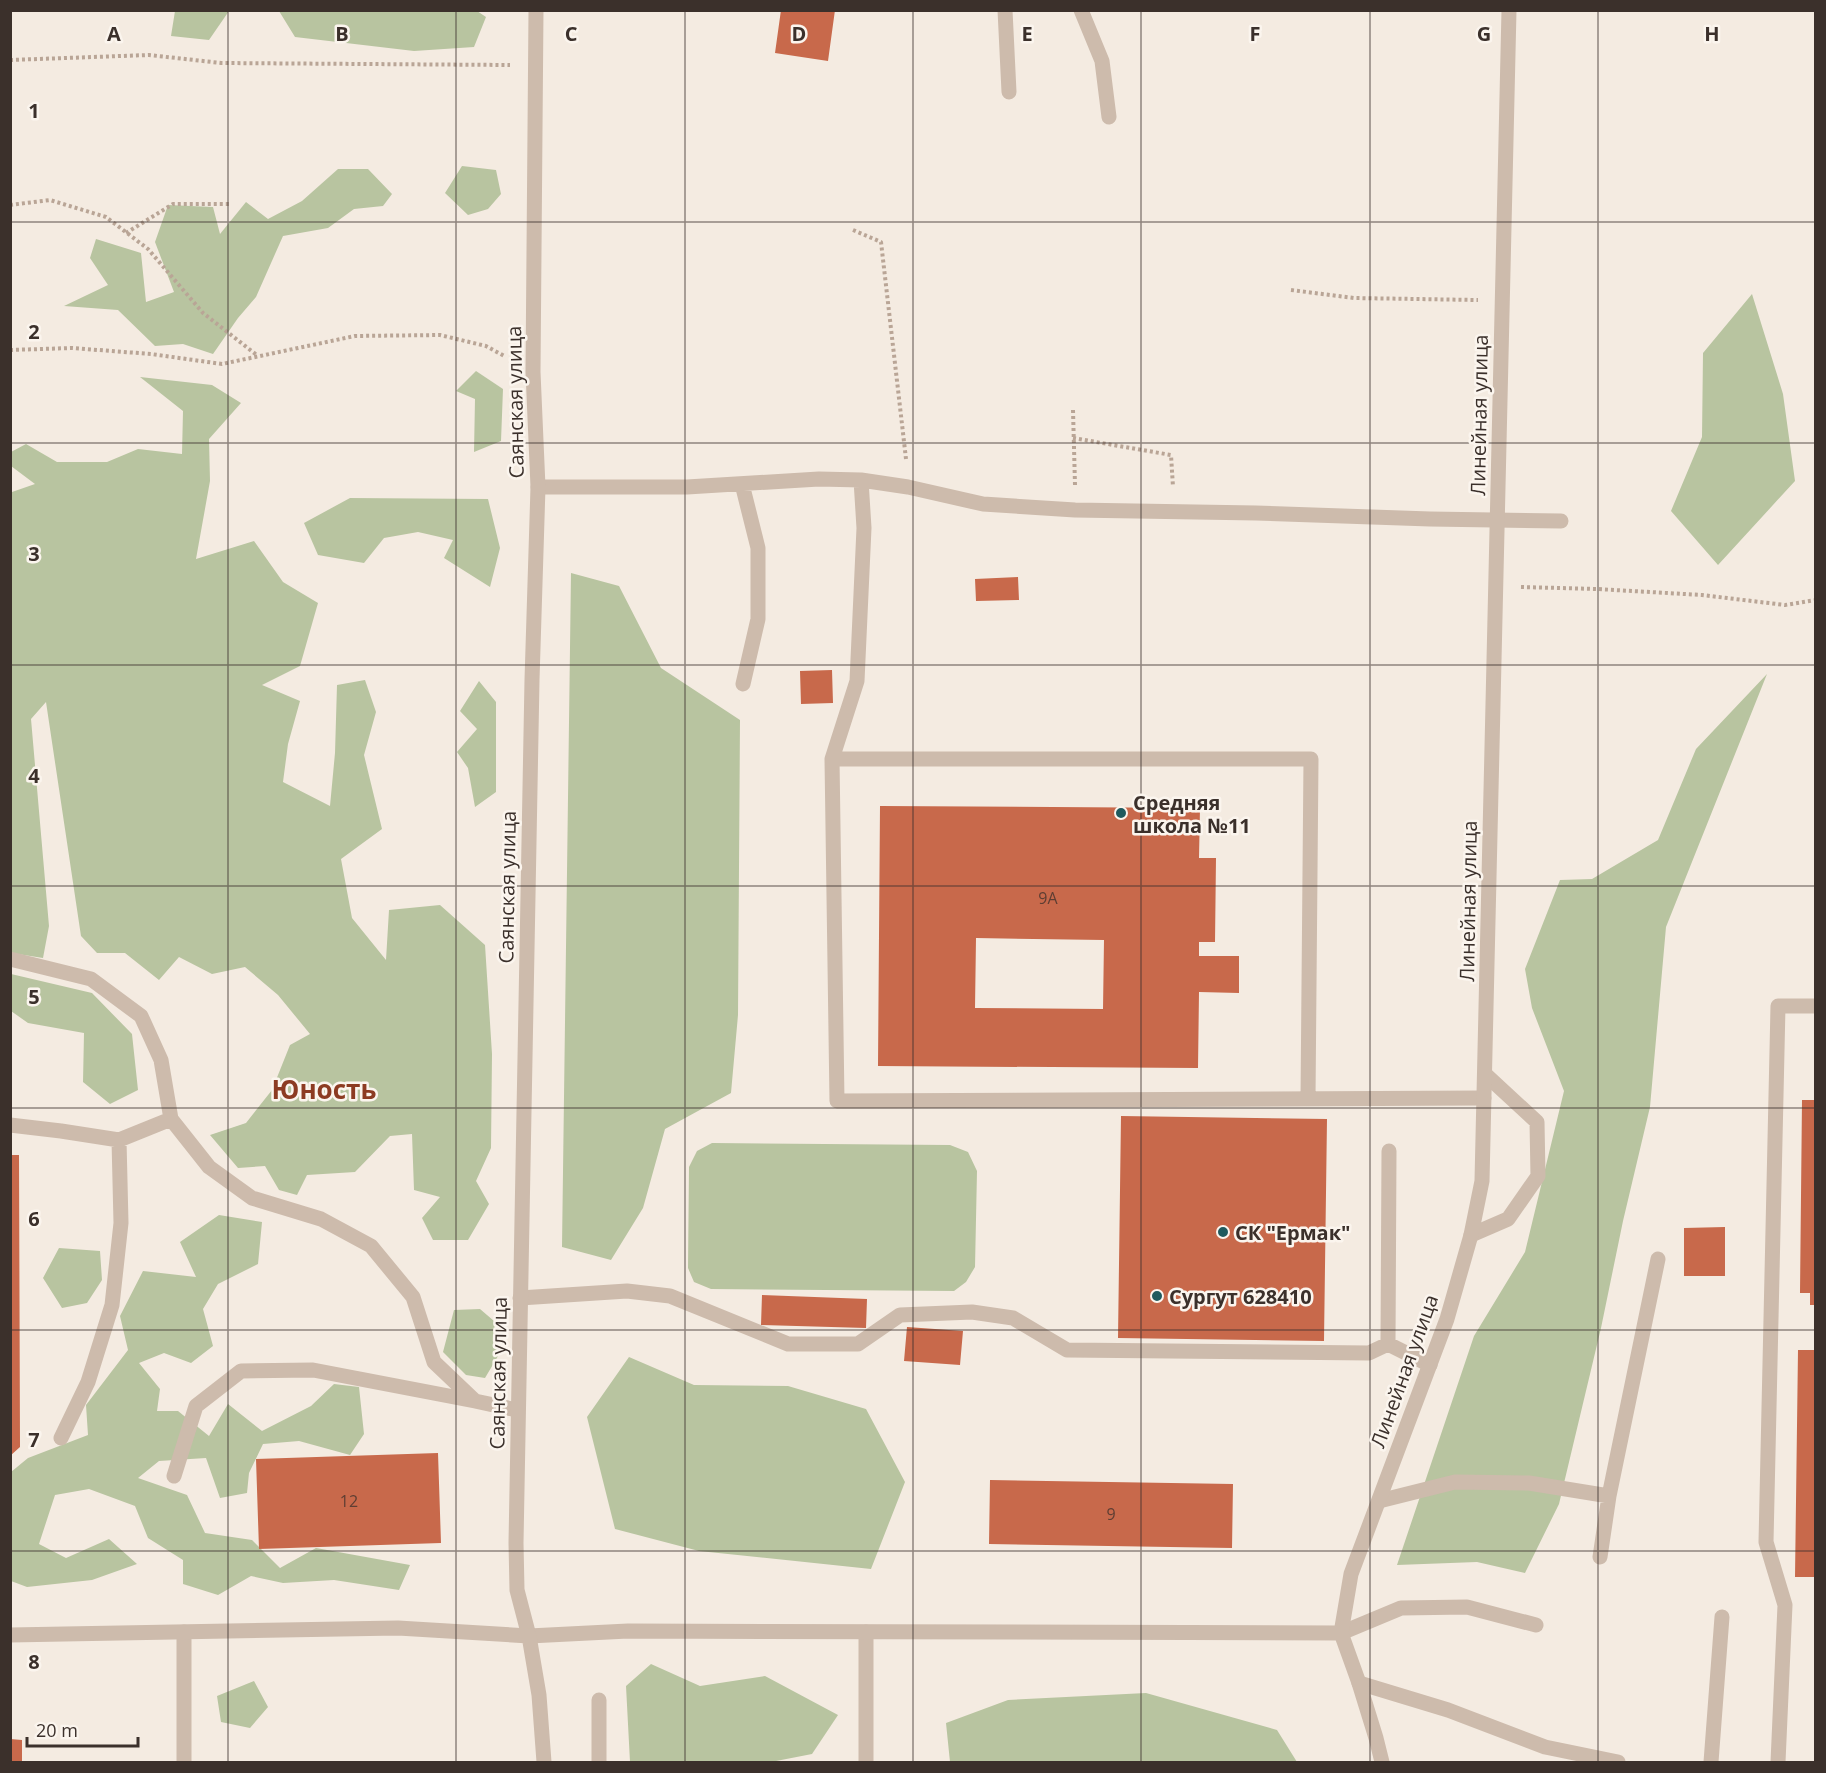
<svg xmlns="http://www.w3.org/2000/svg" width="1826" height="1773" viewBox="0 0 1826 1773" font-family="'Open Sans',sans-serif">
	<style>
		.green { fill: #b8c4a0 }
		.building { fill: #c8694b; fill-rule: evenodd }
		.lines { fill: none; stroke-linecap: round; stroke-linejoin: round }
		.path { stroke: #b9a596; stroke-width: 4; stroke-dasharray: 3 3; stroke-linecap: butt }
		.service { stroke: #cdbbac; stroke-width: 15 }
		.minor { stroke: #cdbbac; stroke-width: 15 }
		.tertiary { stroke: #cdbbac; stroke-width: 15 }
		.grid { fill: none; stroke: #3b302b; stroke-width: 1.5; stroke-opacity: 0.55 }
		.poi-dot { fill: #1f5a5e; stroke: #fbf5ee; stroke-width: 2 }
		.labels { text-anchor: middle; dominant-baseline: central; stroke-width: 5; stroke-linejoin: round; paint-order: stroke }
		.number-label { font-size: 16px; fill: #5e3e33 }
		.street-label { font-size: 20px; fill: #3b302b; stroke: #fbf5ee }
		.poi-label { font-size: 20px; font-weight: bold; fill: #3b302b; stroke: #fbf5ee; text-anchor: start }
		.district-label { font-size: 26px; font-weight: bold; fill: #8c3b22; stroke: #fbf5ee }
		.grid-label { font-size: 20px; text-anchor: middle; font-weight: bold; fill: #3b302b; stroke: #fbf5ee; stroke-width: 5; stroke-linejoin: round; paint-order: stroke }
	</style>
	<rect width="100%" height="100%" fill="#f4ebe1"/>
	<path class="green" d="M175,11V10L229,11L209,40L171,36Z
		M477,11L486,17L474,47L414,51L295,37L279,11Z
		M462,166L496,170L501,194L488,209L468,215L445,193Z
		M338,169H368L392,194L383,206L354,209L328,228L283,236L256,297L238,318L213,354L183,344L155,346L118,310L64,306L108,285L90,258L96,239L141,253L146,302L174,292L155,242L168,205L213,207L220,234L246,202L268,219L302,201Z
		M1752,294L1783,394L1795,481L1718,565L1671,511L1702,437L1703,353Z
		M476,371L503,389L501,441L474,452L475,399L456,391Z
		M140,377L212,385L241,403L209,439L210,481L196,559L254,541L283,582L318,603L300,666L262,685L300,701L288,744L283,782L330,806L335,753L337,685L365,680L376,712L364,755L382,829L341,859L352,918L386,960L389,910L440,905L485,945L492,1054L491,1148L476,1181L489,1204L468,1240H433L422,1218L440,1197L414,1190L412,1134L390,1136L355,1172L307,1175L297,1195L279,1190L265,1166L238,1168L210,1135L246,1123L272,1090L290,1045L310,1034L278,995L245,967L212,974L179,957L159,980L125,953H97L81,936L46,702L31,719L49,926L43,958L11,953L10,491L12,492L35,484L11,466V452L26,444L57,462H107L138,449L182,454L183,411Z
		M350,498L488,499L500,548L490,587L444,558L453,540L418,532L384,538L364,563L318,555L304,523Z
		M571,573L619,586L661,668L740,720L738,1015L731,1093L665,1129L643,1208L611,1260L562,1247Z
		M1767,674L1666,927L1650,1107L1623,1221L1601,1328L1559,1504L1525,1573L1477,1562L1397,1565L1474,1336L1525,1252L1564,1091L1532,1008L1525,969L1560,880L1592,879L1658,840L1696,749Z
		M479,681L496,702V792L475,807L468,768L457,752L477,729L460,711Z
		M11,974L92,993L132,1034L138,1090L110,1104L83,1082L84,1033L28,1023L11,1011Z
		M712,1143L950,1145L968,1152L977,1171L975,1267L966,1282L954,1291L711,1289L694,1282L688,1268L689,1167L697,1151Z
		M219,1215L262,1222L258,1264L218,1284L203,1309L213,1346L191,1363L164,1353L139,1363L160,1389L157,1411H178L209,1436L228,1404L262,1431L311,1406L334,1384L359,1387L364,1434L350,1455L299,1441L263,1444L249,1473L247,1493L220,1498L206,1458L159,1461L138,1478L187,1495L205,1533L252,1540L280,1568L316,1548L410,1565L399,1590L334,1580L283,1583L251,1576L218,1595L183,1584V1560L148,1538L135,1506L89,1489L55,1495L39,1544L66,1558L109,1539L137,1564L92,1580L27,1587L11,1581V1472L28,1458L88,1435L86,1405L128,1350L120,1316L143,1271L196,1277L180,1242Z
		M59,1248L100,1251L102,1280L87,1303L62,1308L43,1278Z
		M480,1309L494,1321L498,1356L485,1378L466,1375L443,1352L454,1310Z
		M629,1357L694,1385L788,1386L866,1409L905,1482L871,1569L699,1551L615,1529L587,1417Z
		M651,1664L700,1686L765,1676L838,1715L812,1754L771,1762H630L626,1686Z
		M254,1681L268,1707L250,1728L221,1722L217,1696Z
		M1146,1693L1277,1730L1297,1762H950L946,1723L1008,1700Z"/>
	<path class="building" d="M781,10H835L828,61L775,53Z
		M1018,577L1019,600L976,601L975,579Z
		M832,670L833,703L801,704L800,671Z
		M880,806L1200,808L1199,858H1216L1215,942H1199V956H1239V993L1199,992L1198,1068L878,1066ZM976,938L1104,940L1103,1009L975,1008Z
		M1802,1100H1816V1305H1810V1293H1800Z
		M1121,1116L1327,1119L1324,1341L1118,1338Z
		M10,1155H19L20,1447L10,1456Z
		M1725,1227V1276H1684V1228Z
		M762,1295L867,1299L866,1328L761,1325Z
		M907,1327L963,1331L960,1365L904,1361Z
		M1798,1350H1816V1577H1795Z
		M438,1453L441,1543L259,1549L256,1459Z
		M990,1480L1233,1484L1232,1548L989,1544Z
		M10,1739L22,1740V1762H10Z"/>
	<g class="lines">
		<path class="path" d="M10,60L149,55L221,63L510,65
			M10,205L50,200L106,217L148,249L203,313L258,356
			M853,230L881,242L906,459
			M126,233L173,204H229
			M1291,290L1354,298L1478,300
			M10,350L72,348L151,354L222,364L355,336L440,335L486,346L506,357
			M1073,410L1075,485
			M1073,438L1171,455L1173,487
			M1521,587L1597,589L1702,595L1785,605L1816,600"/>
		<path class="service" d="M1005,10L1009,92
			M1081,10L1102,61L1109,117
			M861,480L864,528L857,681L832,759L837,1101L1484,1098
			M742,484L758,548V619L743,684
			M538,487H687L819,479L861,480L908,487L983,504L1075,510L1256,513L1430,519L1561,521
			M832,759H1311L1308,1099
			M10,959L91,979L141,1016L161,1060L171,1119L209,1167L252,1198L321,1219L371,1246L413,1297L434,1362L475,1401L517,1410
			M10,1125L61,1131L119,1140L171,1119
			M1471,1235L1508,1219L1538,1176L1537,1122L1485,1074
			M520,1298L627,1291L670,1296L788,1344H858L900,1315L972,1312L1013,1318L1067,1350L1369,1353L1388,1344
			M1388,1344L1389,1151
			M1388,1344L1430,1365
			M61,1438L88,1382L112,1305L121,1223L119,1140
			M174,1476L196,1406L241,1371L313,1370L475,1401
			M1379,1501L1455,1482L1529,1483L1609,1496
			M1600,1557L1609,1496L1658,1259
			M184,1632V1762
			M866,1632V1762
			M1341,1633L1401,1608L1467,1607L1536,1625
			M1359,1683L1448,1710L1545,1747L1618,1762
			M599,1700V1762
			M1711,1762L1722,1617
			M1778,1762L1785,1605L1766,1542L1778,1006H1816"/>
		<path class="minor" d="M536,10L533,372L538,487L532,680L516,1543L517,1590L529,1636L628,1631L1341,1633
			M1382,1762L1376,1738L1359,1683L1341,1633L1351,1574L1447,1319L1471,1235L1482,1181L1509,10"/>
		<path class="tertiary" d="M10,1635L398,1628L529,1636L539,1695L544,1762"/>
	</g>
	<path class="grid" d="M228,10V1762M456,10V1762M685,10V1762M913,10V1762M1141,10V1762M1370,10V1762M1598,10V1762M10,222H1816M10,443H1816M10,665H1816M10,886H1816M10,1108H1816M10,1330H1816M10,1551H1816"/>
	<g class="poi-dot">
		<circle cx="1121" cy="813" r="6"/>
		<circle cx="1223" cy="1232" r="6"/>
		<circle cx="1157" cy="1296" r="6"/>
	</g>
	<g class="labels">
		<g class="number-label">
			<text x="1048" y="898">9А</text>
			<text x="349" y="1501">12</text>
			<text x="1111" y="1514">9</text>
		</g>
		<g class="street-label">
			<text transform="translate(515 402) rotate(-91)">Саянская улица</text>
			<text transform="translate(1479 415) rotate(-89)">Линейная улица</text>
			<text transform="translate(507 887) rotate(-89)">Саянская улица</text>
			<text transform="translate(1468 901) rotate(-89)">Линейная улица</text>
			<text transform="translate(1404 1371) rotate(-70)">Линейная улица</text>
			<text transform="translate(498 1373) rotate(-89)">Саянская улица</text>
		</g>
		<g class="poi-label">
			<text x="1133" y="802">Средняя<tspan x="1133" dy="23">школа №11</tspan></text>
			<text x="1235" y="1232">СК "Ермак"</text>
			<text x="1169" y="1296">Сургут 628410</text>
		</g>
		<g class="district-label">
			<text x="324" y="1089">Юность</text>
		</g>
	</g>
	<g class="grid-label">
		<text x="114" y="41">A</text>
		<text x="342" y="41">B</text>
		<text x="571" y="41">C</text>
		<text x="799" y="41">D</text>
		<text x="1027" y="41">E</text>
		<text x="1255" y="41">F</text>
		<text x="1484" y="41">G</text>
		<text x="1712" y="41">H</text>
		<text x="34" y="118">1</text>
		<text x="34" y="339">2</text>
		<text x="34" y="561">3</text>
		<text x="34" y="783">4</text>
		<text x="34" y="1004">5</text>
		<text x="34" y="1226">6</text>
		<text x="34" y="1447">7</text>
		<text x="34" y="1669">8</text>
	</g>
	<rect width="1826" height="1773" fill="none" stroke="#3b302b" stroke-width="24"/>
	<path d="M27 1737v9h111v-9" fill="none" stroke="#3b302b" stroke-width="3"/>
	<text x="36" y="1737" font-size="18" fill="#3b302b" stroke="#fbf5ee" stroke-width="4.5" paint-order="stroke">20 m</text>
</svg>
